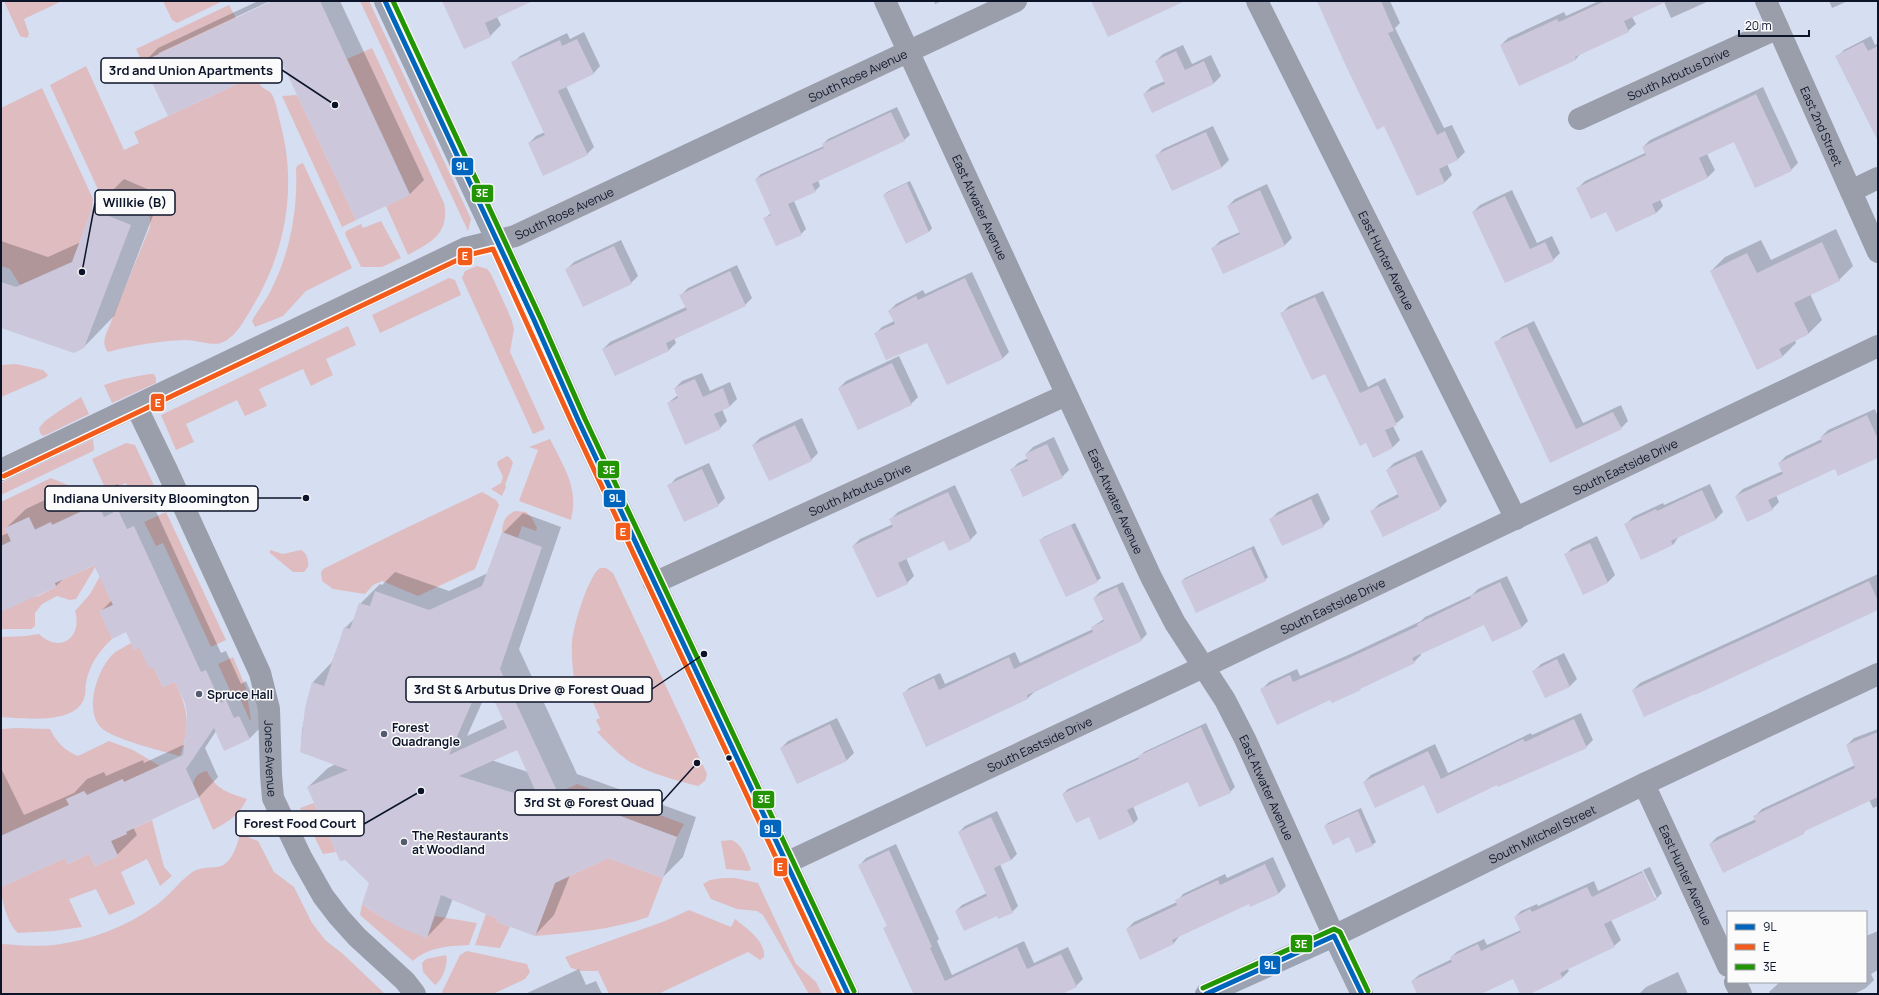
<svg xmlns="http://www.w3.org/2000/svg" width="1879" height="995" viewBox="0 0 1879 995" font-family="Manrope,sans-serif">
	<style>
		.green { fill: #debcc0 }
		.shadow { fill: #0003; fill-rule: evenodd }
		.building { fill: #ccc7da; fill-rule: evenodd }
		.lines { fill: none; stroke-linecap: round; stroke-linejoin: round }
		.minor { stroke: #9a9eaa; stroke-width: 22 }
		.major { stroke: #9ba2b1; stroke-width: 22 }
		.bus-1-casing { stroke: #fbfbfb; stroke-width: 8 }
		.bus-2-casing { stroke: #fbfbfb; stroke-width: 8 }
		.bus-3-casing { stroke: #fbfbfb; stroke-width: 8 }
		.bus-1 { stroke: #0065bd; stroke-width: 5 }
		.bus-2 { stroke: #f25b19; stroke-width: 5 }
		.bus-3 { stroke: #239504; stroke-width: 5 }
		.poi-dot { fill: #535b70; stroke: #fbfbfb; stroke-width: 1.5 }
		.bus-dot { fill: #0c142a; stroke: #fbfbfb; stroke-width: 1.5 }
		.labels { text-anchor: middle; dominant-baseline: central; stroke-width: 3; stroke-linejoin: round; paint-order: stroke }
		.street-label { font-size: 12px; fill: #0c142a; stroke: #fbfbfb }
		.poi-label { font-size: 12px; font-weight: bold; fill: #0c142a; stroke: #fbfbfb; text-anchor: start }
		.leader { fill: none; stroke: #0c142a; stroke-width: 1.5 }
		.callout-dot { fill: #0c142a; stroke: #fbfbfb; stroke-width: 1.5 }
		.callout { fill: #fbfbfb; stroke: #0c142a; stroke-width: 1.5 }
		.callout-label { font-size: 13px; text-anchor: middle; font-weight: bold; fill: #0c142a }
		.line-badge { stroke: #fbfbfb; stroke-width: 1.5 }
		.badge-label { font-size: 11px; text-anchor: middle; font-weight: bold; fill: #fff }
	</style>
	<rect width="100%" height="100%" fill="#d6def2"/>
	<path class="green" d="M4,1H62L24,19L29,34L27,38L20,36Z
		M163,1H223L177,23L172,20Z
		M360,1H369L471,219L468,231Z
		M229,5L236,18L142,62L136,49Z
		M372,48L444,203C450,233 432,242 408,255L386,206L410,194L347,59Z
		M86,66L124,150L139,143L134,132L254,76C257,79 259,83 261,86C264,89 268,90 271,93C276,100 278,114 280,122C297,183 287,249 254,304C246,317 237,337 221,343C211,346 197,340 185,340C159,341 134,345 108,352C103,346 104,341 106,334L150,227C154,198 121,203 101,196L50,85Z
		M42,88L93,199L92,209L72,262L20,285L10,269L1,266V108Z
		M297,95L356,220L342,227L282,96Z
		M303,163L352,268L306,291L283,316L255,327L252,321C257,311 265,302 270,292C290,254 298,210 296,168L298,165Z
		M381,221L401,258L382,267H361L345,234L346,231L361,224L363,228Z
		M477,266L487,269L491,274L511,318L514,329L510,352L545,429L533,434L462,278L465,271Z
		M449,278L455,280L461,295L380,333L372,315Z
		M348,326L356,345L326,359L333,375L311,386L303,369L259,389L267,406L245,416L237,400L186,424L194,442L176,450L161,415Z
		M16,364L43,370L48,375L45,378L1,397V365Z
		M149,374H154L156,378V383L112,403L104,385L123,379Z
		M81,397L89,414L46,435L43,436L40,433L39,428L45,421L59,411Z
		M93,439L94,449L93,451L1,495V483Z
		M550,439C564,468 579,487 571,520L519,501L538,450L529,447Z
		M126,443L135,445L158,494L137,504L126,483L107,492L92,459Z
		M507,456L510,458L513,463L505,485L506,487L502,496L491,489L501,483L503,477L497,464L498,461Z
		M51,478L89,494L94,505L52,525L51,522L35,529L29,517L5,528L11,541L1,546V502Z
		M482,492L496,500L499,505L475,569L418,596L382,581L373,585L365,594L333,589L322,581L321,573L323,569L406,528Z
		M515,511L526,512L532,518L537,528L536,531L522,526L518,538L502,532C503,521 505,516 515,511Z
		M166,512L226,640L211,647L163,543L156,546L144,522Z
		M270,550L283,554L301,550C307,553 309,561 308,567L304,572H293L270,553Z
		M97,564L76,599L70,600L57,596L42,604L35,613V626L31,629H1V603L38,596L56,587L55,583Z
		M600,568H606L613,573L707,774L705,781L698,786C677,781 645,772 627,760C616,752 607,742 597,732L601,730L596,720L600,718L587,689L582,691L579,684L575,685C573,671 571,656 572,642C573,627 588,576 600,568Z
		M104,569L105,588L113,605L100,611L112,639C99,651 89,665 86,683C85,687 86,691 85,695C79,726 23,718 1,717V637L26,636L39,634C60,654 83,638 75,611L90,594Z
		M131,643L134,650L139,647L153,667L163,687L175,682C189,711 190,725 180,756C161,751 118,740 104,730C82,714 97,671 112,655C117,650 125,647 131,643Z
		M233,657L246,688L251,720L250,721L239,696L234,699L218,664Z
		M16,728L50,729C57,743 64,750 78,756L109,741L133,750L160,766L124,782L122,779L87,795L84,791L66,799L69,805L2,835L1,729Z
		M207,771C216,790 229,793 247,799C240,814 228,822 213,830L193,784C195,776 198,773 207,771Z
		M577,784L684,824L677,837L558,793Z
		M314,803L336,852L323,854L300,808Z
		M152,820L164,867L172,876L160,886L147,859L121,872L135,904L109,915L96,889L69,899L82,927L54,931L18,933C8,924 1,901 1,887L65,858L68,864L89,854L95,866L118,856L111,841L127,834L126,832Z
		M240,834L258,841L274,872L294,887L312,923L325,940L343,954L385,994H1V944C18,945 36,947 53,945C88,941 126,927 155,906C168,897 178,883 191,873C199,867 207,868 217,867C232,865 237,845 240,834Z
		M731,840C743,844 746,858 751,869L749,871L726,869L721,841Z
		M608,858L663,878L648,917C611,930 573,933 535,936L555,883Z
		M723,878H735L758,883L796,964L816,982L822,994H809L763,915L757,911L737,909L711,899L703,884L710,880Z
		M362,904C382,919 404,929 427,938L435,916L477,923L469,945C449,946 428,947 413,961L360,915Z
		M689,910L731,927L735,919C746,928 766,941 764,957L760,960L748,952L658,994H609L598,971H582L571,968L565,957L665,921Z
		M486,914L498,919L497,922L510,927L500,948L475,945Z
		M467,951L527,964L530,972L525,979L493,994H441L460,955Z
		M446,955C449,963 442,981 435,985L423,972L422,963L426,959Z"/>
	<path class="shadow" d="M258,1H270L159,53V55L274,1H340L424,180L410,194L357,219L283,61L144,62L158,48Z
		M444,1H530L497,17L501,25L490,36Z
		M934,1H942L935,4Z
		M1318,1H1390L1400,23L1395,28L1444,128L1452,125L1465,152L1458,159L1447,164L1452,175L1445,182L1417,195L1385,125Z
		M1599,1H1709L1671,18L1664,2L1632,17L1636,24L1628,31L1581,53L1576,59L1520,85L1501,45L1508,38L1564,12L1566,16Z
		M1829,1H1848L1832,8Z
		M584,32L600,66L593,74L566,86L594,147L587,154L529,143L536,136L545,132L513,63L520,56L567,33L570,39Z
		M1871,36L1875,45L1878,43V125L1837,57L1844,50Z
		M1183,45L1192,64L1211,55L1221,76L1214,83L1152,111L1144,94L1151,87L1165,81L1156,61L1163,54Z
		M1763,87L1798,163L1791,170L1734,141L1707,154L1715,170L1708,177L1660,199L1663,206L1656,213L1616,231L1607,211L1578,188L1585,181L1645,153L1643,147L1650,140Z
		M897,107L910,135L904,140L818,180L820,186L815,191L794,201L806,229L801,234L765,218L771,213L756,179L761,174L824,146L823,144L828,139Z
		M1213,126L1229,160L1222,167L1172,190L1156,156L1163,149Z
		M124,179L161,195L114,316L84,347L1,327V241L48,257L81,242L93,210Z
		M910,181L932,228L929,232L884,195L887,192Z
		M1267,184L1292,238L1285,245L1224,273L1213,248L1220,241L1240,232L1228,206L1235,199Z
		M1512,190L1537,243L1552,236L1560,253L1553,260L1506,282L1473,212L1480,205Z
		M1836,229L1853,266L1839,280L1810,294L1822,320L1808,334L1795,340L1796,343L1782,357L1711,271L1725,257L1761,240L1771,260Z
		M621,240L638,276L631,283L567,269L574,262Z
		M737,265L752,298L745,305L674,338L676,343L669,350L615,375L603,349L610,342L686,307L681,295L688,288Z
		M972,272L1009,352L1002,359L927,342L876,333L882,327L894,321L889,311L896,304L923,290L925,294Z
		M1323,291L1368,387L1385,378L1404,417L1393,426L1400,440L1393,447L1367,442L1326,373L1282,313L1289,306Z
		M1534,321L1583,423L1621,405L1628,421L1621,428L1550,461L1496,343L1503,336Z
		M899,356L918,397L911,404L839,388L846,381Z
		M702,373L710,391L730,382L737,399L730,406L722,409L727,421L720,428L668,403L678,395L675,388L682,381Z
		M1875,409L1878,417V457L1835,468L1776,495L1779,502L1772,509L1736,496L1743,489L1783,471L1779,463L1786,456L1822,439L1821,437L1828,430Z
		M802,418L818,453L811,460L753,445L760,438Z
		M1054,437L1069,470L1062,477L1011,470L1018,463L1028,458L1026,454L1033,447Z
		M1422,450L1447,501L1440,508L1372,511L1379,504L1398,494L1387,470L1394,463Z
		M709,463L725,498L718,505L669,486L676,478Z
		M118,484L124,498L138,491L147,510L154,507L221,653L226,651L241,684L246,681L254,699L258,697L269,719L249,739L216,731L205,748L218,777L199,797L133,827L137,835L117,855L90,852L65,856L1,886V770H2L24,815L74,793L87,779L104,772L106,776L143,760L144,763L185,744L188,714L186,703L176,680L154,665L126,631L101,611L112,600L95,564L64,578L56,586L1,600V536L8,533L6,528L26,509L49,498L55,510L71,503L72,506Z
		M1710,484L1723,512L1716,519L1679,536L1673,545L1626,524L1633,517L1663,503L1664,505Z
		M955,485L977,533L970,540H945L906,558L914,576L907,583L853,546L860,539L893,524L891,519L898,512Z
		M1318,493L1330,519L1323,526L1271,519L1278,512Z
		M523,513L561,527L519,649L577,774L696,817L683,857L663,877L608,857L570,875L554,915L535,935L453,898L446,917L427,937L370,882L308,787L328,768L336,764L301,752L302,730L313,682L332,662L345,628L354,619L360,604L380,584L382,585L395,572L449,591L488,573L503,533ZM489,687L504,719L467,736ZM517,748L528,772L491,760Z
		M1075,523L1101,578L1097,581L1040,541L1044,537Z
		M1597,536L1615,575L1608,582L1583,593L1565,555L1572,548Z
		M1254,546L1268,577L1265,580L1182,581L1185,578Z
		M1878,574V608L1633,690L1640,683Z
		M1507,576L1528,621L1521,628L1484,624L1420,653L1421,655L1414,662L1331,699L1262,689L1269,682L1297,669L1300,676L1355,652L1421,621L1425,617L1472,595L1478,589Z
		M1123,582L1147,634L1141,640L1034,692L1028,698L927,745L903,694L909,688L940,673L945,684L1015,652L1020,663L1093,629L1092,627L1104,619L1094,598L1100,592Z
		M1564,653L1577,679L1570,686L1546,697L1534,671L1541,664Z
		M1581,713L1593,740L1586,747L1498,784L1364,782L1371,775L1435,744L1448,773L1531,733L1532,735Z
		M837,718L854,753L847,760L797,783L781,748L788,741Z
		M1206,723L1235,787L1230,792L1188,781L1133,806L1138,819L1133,824L1090,816L1063,794L1068,789L1139,757L1144,752Z
		M1878,729V806L1873,808L1869,800L1808,828L1803,833L1710,844L1717,837L1756,819L1755,816L1762,809L1855,765L1847,745L1854,738Z
		M1361,808L1376,842L1372,845L1325,826L1328,823Z
		M997,811L1017,854L1011,860L1000,864L1018,906L1012,912L997,915L956,911L962,905L987,893L959,832L965,826Z
		M896,844L939,939L937,941L952,975L1024,941L1034,963L1068,947L1083,979L1076,986L1060,994H914L884,928L888,925L860,865L866,858Z
		M1273,857L1286,886L1279,893L1251,906L1249,903L1180,935L1174,943L1141,959L1127,929L1134,922L1177,902L1183,894L1225,874L1227,878Z
		M1650,867L1662,893L1656,899L1611,920L1621,940L1614,946L1567,968L1569,971L1562,978L1528,994H1521L1513,978L1479,994H1418L1412,981L1419,975L1452,959L1451,957L1458,951L1484,939L1487,945L1521,930L1515,917L1521,911L1537,904L1538,906L1594,881L1598,891L1642,871L1654,898H1657L1643,870Z
		M1878,931V970L1871,974L1874,980L1866,988L1854,994H1770L1769,992L1780,982H1866V936Z
		M579,969L586,985L596,981L602,994H525Z
		M1678,972L1688,994H1639L1646,987Z"/>
	<path class="building" d="M272,1H320L410,195L356,220L282,63L168,116L142,62Z
		M442,1H533L485,23L491,37L464,49Z
		M1091,1H1185L1108,37Z
		M1317,1H1381L1394,31L1388,33L1437,135L1445,131L1458,160L1439,169L1445,183L1417,196L1384,126L1377,130L1345,64Z
		M1605,1H1668L1624,21L1629,32L1575,57L1576,60L1519,86L1500,45L1557,19L1559,22Z
		M577,39L594,74L558,91L588,155L543,176L528,143L545,135L511,62L560,40L562,46Z
		M1863,42L1868,51L1878,46V141L1835,56Z
		M1176,51L1185,70L1204,61L1214,84L1152,113L1143,94L1165,84L1155,61Z
		M1756,94L1792,171L1755,188L1734,142L1699,158L1708,178L1652,204L1656,213L1616,232L1606,212L1591,219L1576,188L1646,155L1642,147Z
		M891,112L905,141L812,184L816,192L788,204L802,235L776,246L763,218L771,215L755,179L824,148L822,144Z
		M1206,132L1222,168L1172,191L1155,155Z
		M907,183L929,232L906,244L883,195Z
		M1260,190L1285,246L1223,274L1211,248L1240,234L1227,206Z
		M1505,196L1530,249L1545,242L1554,261L1505,283L1472,212Z
		M92,209L131,225L84,348L74,353L1,328V282L16,287L72,262Z
		M1822,242L1840,281L1794,303L1809,334L1779,349L1783,357L1757,370L1710,271L1747,253L1757,273Z
		M614,246L632,284L583,307L565,269Z
		M730,271L746,306L666,343L669,351L615,376L602,349L687,310L679,295Z
		M965,278L1003,359L947,385L927,343L886,360L874,333L895,324L888,311L916,296L918,300Z
		M1315,297L1360,393L1378,385L1397,425L1385,430L1393,448L1373,458L1366,443L1360,446L1325,374L1312,380L1280,313Z
		M1527,327L1576,429L1613,412L1622,429L1550,463L1494,342Z
		M892,363L912,405L858,430L838,388Z
		M695,379L703,397L723,388L730,407L714,414L721,429L685,445L667,403L678,398L674,388Z
		M1867,415L1878,439V458L1838,476L1835,469L1768,500L1773,510L1747,522L1735,496L1783,474L1778,463L1822,442L1820,437Z
		M795,425L812,461L769,481L752,445Z
		M1047,444L1063,478L1023,497L1010,469L1028,461L1025,454Z
		M1415,456L1441,509L1383,537L1370,511L1399,497L1386,470Z
		M702,469L719,506L684,522L667,485Z
		M1702,490L1716,520L1671,541L1673,545L1641,560L1624,524L1656,509L1657,511Z
		M948,492L971,541L949,551L944,541L898,563L908,584L877,598L852,546L893,527L889,519Z
		M1311,499L1324,527L1282,546L1269,519Z
		M98,504L104,517L118,510L127,529L134,526L201,672L206,670L221,703L226,700L234,718L239,716L250,739L224,751L214,728L186,769L199,797L126,832L127,834L111,841L118,856L95,866L89,854L67,864L65,858L1,887V836L69,805L66,799L84,791L87,795L123,779L124,782L183,755L187,714L185,703L175,682L163,687L153,667L149,669L139,647L134,650L126,632L112,639L99,611L113,605L94,565L55,583L56,587L1,612V546L11,541L5,528L29,517L35,530L51,522L52,525Z
		M1071,525L1098,582L1066,597L1039,540Z
		M502,532L542,547L500,669L558,793L677,837L663,878L608,858L555,883L535,936L497,922L498,919L441,895L427,938L399,927L375,913L362,904L369,883L345,860L340,861L307,787L348,770L300,752L305,708L312,682L324,686L344,627L350,629L359,603L370,606L375,591L429,610L482,586ZM483,677L507,728L449,755ZM517,750L540,801L459,776Z
		M1590,543L1608,583L1583,595L1564,554Z
		M1251,549L1266,581L1196,613L1181,581Z
		M1869,581L1878,601V610L1695,695V694L1644,717L1632,690Z
		M1500,582L1522,628L1492,642L1484,625L1412,658L1415,663L1360,689L1361,690L1332,703L1330,700L1277,725L1260,689L1290,675L1293,682L1347,659L1418,626L1417,624L1471,598L1470,596Z
		M1117,587L1142,641L1027,695L1028,699L926,747L902,693L934,678L939,690L1009,657L1014,669L1093,632L1091,627L1104,621L1093,598Z
		M1557,659L1570,687L1545,698L1532,671Z
		M1574,719L1587,748L1498,787L1497,785L1437,814L1424,785L1375,808L1363,782L1428,751L1441,779L1523,739L1525,742Z
		M830,724L847,761L797,784L780,748Z
		M1201,727L1231,793L1199,807L1188,782L1127,810L1134,824L1099,840L1089,817L1076,823L1062,794L1139,759L1138,756Z
		M1878,732V797L1803,832L1804,834L1723,873L1709,844L1756,822L1753,816L1855,768L1846,745Z
		M1358,811L1373,846L1356,853L1349,837L1333,845L1324,826Z
		M991,817L1011,860L994,868L1013,913L998,919L997,916L964,931L955,911L987,896L958,832Z
		M889,850L932,947L930,948L945,981L1017,947L1027,969L1061,954L1077,987L1062,994H914L883,928L887,926L858,865Z
		M1265,864L1279,894L1250,907L1249,904L1172,940L1174,944L1140,960L1126,929L1177,905L1175,900L1218,880L1220,885Z
		M1643,872L1656,900L1604,924L1615,947L1560,973L1563,978L1530,994H1520L1513,979L1481,994H1417L1411,981L1452,962L1450,957L1478,944L1481,951L1521,932L1514,917L1530,909L1532,912L1587,887L1592,897Z"/>
	<g class="lines">
		<g class="minor">
			<path id="s1" d="M885,1L1151,577L1175,623L1225,700L1245,739L1334,936L1644,784L1878,674"/>
			<path id="s2" d="M1257,1L1516,519"/>
			<path id="s3" d="M1766,1L1878,252"/>
			<path id="s4" d="M1579,119L1778,28"/>
			<path d="M1851,191L1878,178"/>
			<path id="s5" d="M136,406L166,468L260,673L269,709L271,775L273,798L301,857L323,896L339,917L357,937L405,981L415,994"/>
			<path id="s6" d="M1,470L466,248L515,236L1016,1"/>
			<path id="s7" d="M654,583L1066,395"/>
			<path id="s8" d="M1644,784L1728,966"/>
			<path id="s9" d="M786,863L1214,662L1878,346"/>
			<path d="M1735,982L1741,994"/>
		</g>
		<path class="major" d="M385,1L534,320L579,422L848,994
			M1206,994L1334,936L1362,994"/>
		<g class="bus-1-casing">
			<path id="bus-1" d="M385,1L534,320L579,422L848,994
				M1334,936L1362,994
				M1206,994L1334,936"/>
		</g>
		<g class="bus-2-casing">
			<path id="bus-2" d="M4,476L468,255L493,249L573,425L840,994"/>
		</g>
		<g class="bus-3-casing">
			<path id="bus-3" d="M393,1L540,317L585,419L854,991
				M1203,988L1334,929L1340,932L1368,991"/>
		</g>
		<use href="#bus-1" class="bus-1"/>
		<use href="#bus-2" class="bus-2"/>
		<use href="#bus-3" class="bus-3"/>
	</g>
	<g class="poi-dot">
		<circle cx="199" cy="694" r="4"/>
		<circle cx="384" cy="734" r="4"/>
		<circle cx="404" cy="842" r="4"/>
	</g>
	<circle class="bus-dot" cx="729" cy="758" r="3.5"/>
	<g class="labels">
		<g class="street-label">
			<text stroke="none"><textPath href="#s4" startOffset="109">South Arbutus Drive</textPath></text>
			<text stroke="none"><textPath href="#s6" startOffset="944">South Rose Avenue</textPath></text>
			<text stroke="none"><textPath href="#s3" startOffset="137">East 2nd Street</textPath></text>
			<text stroke="none"><textPath href="#s1" startOffset="227">East Atwater Avenue</textPath></text>
			<text stroke="none"><textPath href="#s6" startOffset="620">South Rose Avenue</textPath></text>
			<text stroke="none"><textPath href="#s2" startOffset="290">East Hunter Avenue</textPath></text>
			<text stroke="none"><textPath href="#s9" startOffset="928">South Eastside Drive</textPath></text>
			<text stroke="none"><textPath href="#s7" startOffset="226">South Arbutus Drive</textPath></text>
			<text stroke="none"><textPath href="#s1" startOffset="551">East Atwater Avenue</textPath></text>
			<text stroke="none"><textPath href="#s9" startOffset="604">South Eastside Drive</textPath></text>
			<text stroke="none"><textPath href="#s9" startOffset="280">South Eastside Drive</textPath></text>
			<text stroke="none"><textPath href="#s5" startOffset="381">Jones Avenue</textPath></text>
			<text stroke="none"><textPath href="#s1" startOffset="875">East Atwater Avenue</textPath></text>
			<text stroke="none"><textPath href="#s1" startOffset="1270">South Mitchell Street</textPath></text>
			<text stroke="none"><textPath href="#s8" startOffset="100">East Hunter Avenue</textPath></text>
		</g>
		<g class="poi-label">
			<text x="207" y="694">Spruce Hall</text>
			<text x="392" y="727">Forest<tspan x="392" dy="14">Quadrangle</tspan></text>
			<text x="412" y="835">The Restaurants<tspan x="412" dy="14">at Woodland</tspan></text>
		</g>
	</g>
	<path class="leader" d="M335 105L282 70M82 272L95 203M306 498L258 498M704 654L652 689M697 763L662 802M421 791L364 824"/>
	<g class="callout-dot">
		<circle cx="335" cy="105" r="4"/>
		<circle cx="82" cy="272" r="4"/>
		<circle cx="306" cy="498" r="4"/>
		<circle cx="704" cy="654" r="4"/>
		<circle cx="697" cy="763" r="4"/>
		<circle cx="421" cy="791" r="4"/>
	</g>
	<g class="callout">
		<rect x="101" y="58" width="181" height="25" rx="4"/>
		<rect x="95" y="190" width="80" height="25" rx="4"/>
		<rect x="45" y="486" width="213" height="25" rx="4"/>
		<rect x="406" y="677" width="246" height="25" rx="4"/>
		<rect x="515" y="790" width="147" height="25" rx="4"/>
		<rect x="236" y="811" width="128" height="25" rx="4"/>
	</g>
	<g class="callout-label">
		<text x="191" y="75">3rd and Union Apartments</text>
		<text x="135" y="207">Willkie (B)</text>
		<text x="151" y="503">Indiana University Bloomington</text>
		<text x="529" y="694">3rd St &amp; Arbutus Drive @ Forest Quad</text>
		<text x="589" y="807">3rd St @ Forest Quad</text>
		<text x="300" y="828">Forest Food Court</text>
	</g>
	<g class="line-badge">
		<rect x="451" y="157" width="23" height="19" rx="4" fill="#0065bd"/>
		<rect x="471" y="184" width="23" height="19" rx="4" fill="#239504"/>
		<rect x="457" y="247" width="16" height="19" rx="4" fill="#f25b19"/>
		<rect x="150" y="393" width="15" height="19" rx="4" fill="#f25b19"/>
		<rect x="597" y="460" width="23" height="19" rx="4" fill="#239504"/>
		<rect x="603" y="489" width="23" height="19" rx="4" fill="#0065bd"/>
		<rect x="615" y="522" width="16" height="19" rx="4" fill="#f25b19"/>
		<rect x="752" y="790" width="23" height="19" rx="4" fill="#239504"/>
		<rect x="759" y="819" width="23" height="19" rx="4" fill="#0065bd"/>
		<rect x="773" y="857" width="15" height="20" rx="4" fill="#f25b19"/>
		<rect x="1290" y="934" width="23" height="19" rx="4" fill="#239504"/>
		<rect x="1259" y="955" width="22" height="20" rx="4" fill="#0065bd"/>
	</g>
	<g class="badge-label">
		<text x="462" y="170">9L</text>
		<text x="482" y="197">3E</text>
		<text x="465" y="260">E</text>
		<text x="158" y="407">E</text>
		<text x="609" y="474">3E</text>
		<text x="615" y="502">9L</text>
		<text x="623" y="536">E</text>
		<text x="764" y="803">3E</text>
		<text x="770" y="833">9L</text>
		<text x="780" y="871">E</text>
		<text x="1301" y="948">3E</text>
		<text x="1270" y="969">9L</text>
	</g>
	<rect width="1879" height="995" fill="none" stroke="#0c142a" stroke-width="4"/>
	<rect x="1727" y="911" width="140" height="72" fill="#fbfbfb" stroke="#9b9fa7"/>
	<rect x="1735" y="924" width="20" height="6" fill="#0065bd" stroke="#9b9fa7"/>
	<text x="1763" y="931" font-size="12" fill="#0c142a">9L</text>
	<rect x="1735" y="944" width="20" height="6" fill="#f25b19" stroke="#9b9fa7"/>
	<text x="1763" y="951" font-size="12" fill="#0c142a">E</text>
	<rect x="1735" y="964" width="20" height="6" fill="#239504" stroke="#9b9fa7"/>
	<text x="1763" y="971" font-size="12" fill="#0c142a">3E</text>
	<path d="M1739 30v6h70v-6" fill="none" stroke="#0c142a" stroke-width="2"/>
	<text x="1745" y="30" font-size="12" fill="#0c142a" stroke="#fbfbfb" stroke-width="3" paint-order="stroke">20 m</text>
</svg>
